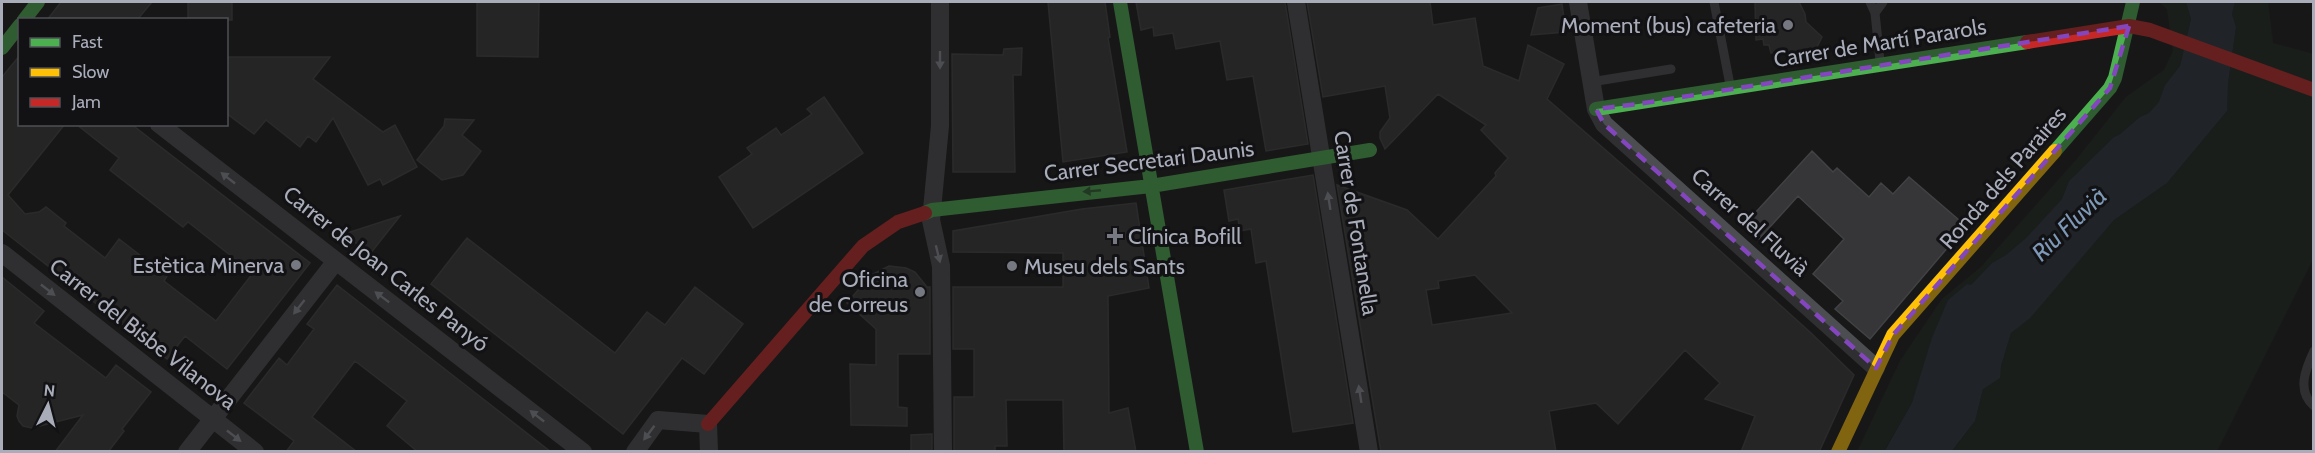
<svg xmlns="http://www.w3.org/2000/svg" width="2315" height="453" viewBox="0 0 2315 453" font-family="Cabin,sans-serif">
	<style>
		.green { fill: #1e2620 }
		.water { fill: #2a323b }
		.building { fill: #363638; stroke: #414244; stroke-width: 1.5; fill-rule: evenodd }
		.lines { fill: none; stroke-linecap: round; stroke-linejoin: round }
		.lane { stroke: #4c4d51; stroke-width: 9 }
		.street { stroke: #4c4d51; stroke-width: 18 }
		.fast { stroke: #4caf50; stroke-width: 14 }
		.slow { stroke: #ffc107; stroke-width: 14 }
		.jam { stroke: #c62828; stroke-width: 14 }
		.oneway { fill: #8d909a }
		.oneway2 { fill: #2f6032 }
		.marked { fill: none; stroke: #8446be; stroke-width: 4.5; stroke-dasharray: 12 8; stroke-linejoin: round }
		.poi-dot { fill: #767981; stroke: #121214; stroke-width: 2 }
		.labels { text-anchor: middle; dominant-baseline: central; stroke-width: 6; stroke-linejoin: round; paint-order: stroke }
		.poi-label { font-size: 22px; fill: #a9adba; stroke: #121214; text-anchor: end }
		.street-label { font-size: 22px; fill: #a9adba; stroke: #121214 }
		.water-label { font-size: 24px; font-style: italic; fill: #7e98b7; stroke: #121214 }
	</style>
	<rect width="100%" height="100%" fill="#181818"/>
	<path class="green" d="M2159,2H2186L2191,19L2180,66L2165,85L2160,102L2149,113L2140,117L2119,135L2114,137L2069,181L2062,199L2026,238L2006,255L1992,263L1971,285L1967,284L1948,300L1912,403L1884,451L1857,452L1900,361L1942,299L1981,267L2076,160L2126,97L2164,70L2173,51L2167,9Z
		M2235,2H2268L2273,43L2313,54V259L2217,451L1952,452L1975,421L1983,389L2000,370L2011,333L2030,317L2114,220L2167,183L2227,111L2228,84L2236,27L2232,14Z"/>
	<path class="water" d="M2186,2H2235L2232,14L2236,27L2228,84L2227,111L2167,183L2114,220L2030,318L2011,333L2001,366L2000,378L1983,389L1975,421L1952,451L1884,452L1912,403L1932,338L1948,300L1967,284L1971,285L1992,263L2006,255L2026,238L2062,199L2069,181L2114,137L2119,135L2140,117L2149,113L2159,102L2165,85L2180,66L2191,19Z"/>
	<path class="building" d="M61,2H152L137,20H47Z
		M188,2H232V20H188Z
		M477,2H539L538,57L477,56Z
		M1048,2H1105L1110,37L1108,38L1127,152L1063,162Z
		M1136,2H1285L1308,144L1266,151L1253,76L1227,80L1220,41L1176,49L1173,33L1154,36L1153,27L1141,30Z
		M1307,2H1430L1433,25L1475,18L1483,66L1519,81L1528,45L1564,64L1547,99L1687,221L1811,333L1854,375L1819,452H1741L1755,416L1705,399L1720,383L1685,350L1618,424L1596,403L1549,411L1556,452H1381L1337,185L1407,210L1438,239L1496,176L1495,173L1508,158L1481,130L1486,125L1438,94L1385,149L1380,138V132L1390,118L1385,86L1323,97ZM1475,275L1512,313L1432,325L1426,290L1439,288L1438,281Z
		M1755,2H1799L1805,14L1806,22L1822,37L1814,53H1771L1769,45H1764L1763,39L1756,40Z
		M1562,4L1566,32L1531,35L1538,8Z
		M1022,48L1021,75H1013L1015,172H953L952,54L1003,55L1004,49Z
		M20,55V124H65L8,195L25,214L39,212L46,207L66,223L64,226L105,258L119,239L167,276L164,281L216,321L253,273L188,222L183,227L110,170L119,158L76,124H131L310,263L227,369L185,336L167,359L2,230V77Z
		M226,57H330L313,79L383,132L395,125L417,167L383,185L380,179L368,185L333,118L316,142L308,136L300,147L266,120L254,134L226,113Z
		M824,97L863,153L753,228L719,177L752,154L747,148L776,128L781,135L812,114L807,109Z
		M445,119L474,120L462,135L481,151L463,175L442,180L417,160L444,126Z
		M1812,151L1833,172L1837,168L1869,197L1881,183L1893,194L1909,177L1966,226L1870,339L1835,309L1843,301L1813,274L1844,239L1798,196L1759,239L1744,225Z
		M1313,175L1353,423L1293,432L1266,261L1256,263L1251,229L1240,231L1238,219L1229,221L1224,190Z
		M1136,203L1149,288L1108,296L1109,413L1128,408L1136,452H1064L1063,400H1006L1007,446H995V452H954V397H974V349H953V287H1063V253L953,252V231L1082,209Z
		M400,216L370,254L344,234Z
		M467,238L615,353L647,312L665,325L695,287L743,324L704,374L682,358L623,434L431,284Z
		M889,266L906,268L915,272L927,287H930V354H898V407L907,408V426L851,425L850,364L876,365V329L847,303L871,275Z
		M2,277L44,311L34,323L106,378L116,365L151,392L122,429L124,431L108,452H55L83,415L32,428L23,426L19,421L17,416L19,405L2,392Z
		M337,285L478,395L551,452H418L387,426L407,401L355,361L312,417L357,452H286L294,441L244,403L279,358L287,365L314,329L307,324Z
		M932,434V452H911V435Z"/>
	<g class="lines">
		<path class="lane" d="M1714,2L1730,85
			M1870,2L1875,13L1880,61
			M1875,13L1883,2
			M1591,82L1671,69
			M2314,351C2306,368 2296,391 2314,406"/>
		<path class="street" d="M940,2V126L931,220L941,266L943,452
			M1296,2L1369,452
			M1578,2L1596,109L1604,124L1876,368
			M159,124L583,452
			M2,253L255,452
			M187,452L336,261
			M635,452L658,420L708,424L709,452"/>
		<path class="fast" d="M1120,2L1197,452
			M24,20L38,2
			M2,48L20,25
			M1596,109L2027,42
			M2055,151L2110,88L2115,78L2133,2
			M925,213L932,210L1151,186L1370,150"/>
		<path class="slow" d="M1838,452L1893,335L2055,151"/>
		<path class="jam" d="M2027,42L2129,26L2150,30L2314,90
			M708,424L863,246L898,222L925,213"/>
	</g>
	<defs><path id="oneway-solid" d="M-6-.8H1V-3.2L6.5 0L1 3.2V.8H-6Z" transform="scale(1.5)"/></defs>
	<g class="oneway">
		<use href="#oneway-solid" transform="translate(940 60) rotate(90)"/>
		<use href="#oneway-solid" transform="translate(228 178) rotate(-142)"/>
		<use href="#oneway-solid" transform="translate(1329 201) rotate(-99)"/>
		<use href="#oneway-solid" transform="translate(938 254) rotate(76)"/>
		<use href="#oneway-solid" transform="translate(48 290) rotate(38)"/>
		<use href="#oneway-solid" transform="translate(382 297) rotate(-143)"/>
		<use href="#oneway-solid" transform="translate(299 307) rotate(128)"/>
		<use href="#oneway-solid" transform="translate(1360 394) rotate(-99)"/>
		<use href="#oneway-solid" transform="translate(537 416) rotate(-142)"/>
		<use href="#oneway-solid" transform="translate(649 433) rotate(127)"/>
		<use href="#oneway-solid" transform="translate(234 436) rotate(38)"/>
	</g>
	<use class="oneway2" href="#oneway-solid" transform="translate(1092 191) rotate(175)"/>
	<path d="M0 0H2315V453H0ZM2129,26L2110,88L1893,335L1876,368L1604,124L1596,109L1638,104Z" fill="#181818" fill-opacity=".55" fill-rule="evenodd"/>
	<path class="marked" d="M2129,26L2110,88L1893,335L1876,368L1604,124L1596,109L1638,104Z"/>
	<g class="poi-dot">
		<circle cx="1788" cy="25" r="6"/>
		<path d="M1112 227h6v6h6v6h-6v6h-6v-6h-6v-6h6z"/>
		<circle cx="296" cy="265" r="6"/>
		<circle cx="1012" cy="266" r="6"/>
		<circle cx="920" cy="292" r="6"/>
	</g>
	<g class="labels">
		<g class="poi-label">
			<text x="1776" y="25">Moment (bus) cafeteria</text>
			<text x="1128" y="236" text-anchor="start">Clínica Bofill</text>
			<text x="284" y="265">Estètica Minerva</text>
			<text x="1024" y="266" text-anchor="start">Museu dels Sants</text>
			<text x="908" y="279">Oficina<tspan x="908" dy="25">de Correus</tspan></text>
		</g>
		<g class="street-label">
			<text transform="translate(1880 43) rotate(-9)">Carrer de Martí Pararols</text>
			<text transform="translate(1149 161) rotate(-7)">Carrer Secretari Daunis</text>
			<text transform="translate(2003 178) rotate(-49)">Ronda dels Paraires</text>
			<text transform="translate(1750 222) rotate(42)">Carrer del Fluvià</text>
			<text transform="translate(1356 223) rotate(81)">Carrer de Fontanella</text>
			<text transform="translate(386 269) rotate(38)">Carrer de Joan Carles Panyó</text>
			<text transform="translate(143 334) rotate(38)">Carrer del Bisbe Vilanova</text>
		</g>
		<g class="water-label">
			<text transform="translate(2069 224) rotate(-44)">Riu Fluvià</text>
		</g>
	</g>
	<rect width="2315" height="453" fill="none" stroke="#a9adba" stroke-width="6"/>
	<rect x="18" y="18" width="210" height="108" fill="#121214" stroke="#4e5056" stroke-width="1.5"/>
	<rect x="30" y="38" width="30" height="9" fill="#4caf50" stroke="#4e5056" stroke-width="1.5"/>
	<text x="72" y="48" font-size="18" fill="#a9adba">Fast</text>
	<rect x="30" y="68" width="30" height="9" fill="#ffc107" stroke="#4e5056" stroke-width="1.5"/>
	<text x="72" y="78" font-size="18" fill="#a9adba">Slow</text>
	<rect x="30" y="98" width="30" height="9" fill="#c62828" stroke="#4e5056" stroke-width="1.5"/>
	<text x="72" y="108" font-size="18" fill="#a9adba">Jam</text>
	<g transform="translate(48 405) rotate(6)" stroke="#121214" stroke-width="4.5" paint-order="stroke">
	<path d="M0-4.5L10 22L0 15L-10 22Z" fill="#a9adba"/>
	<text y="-9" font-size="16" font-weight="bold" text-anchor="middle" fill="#a9adba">N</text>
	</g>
</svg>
